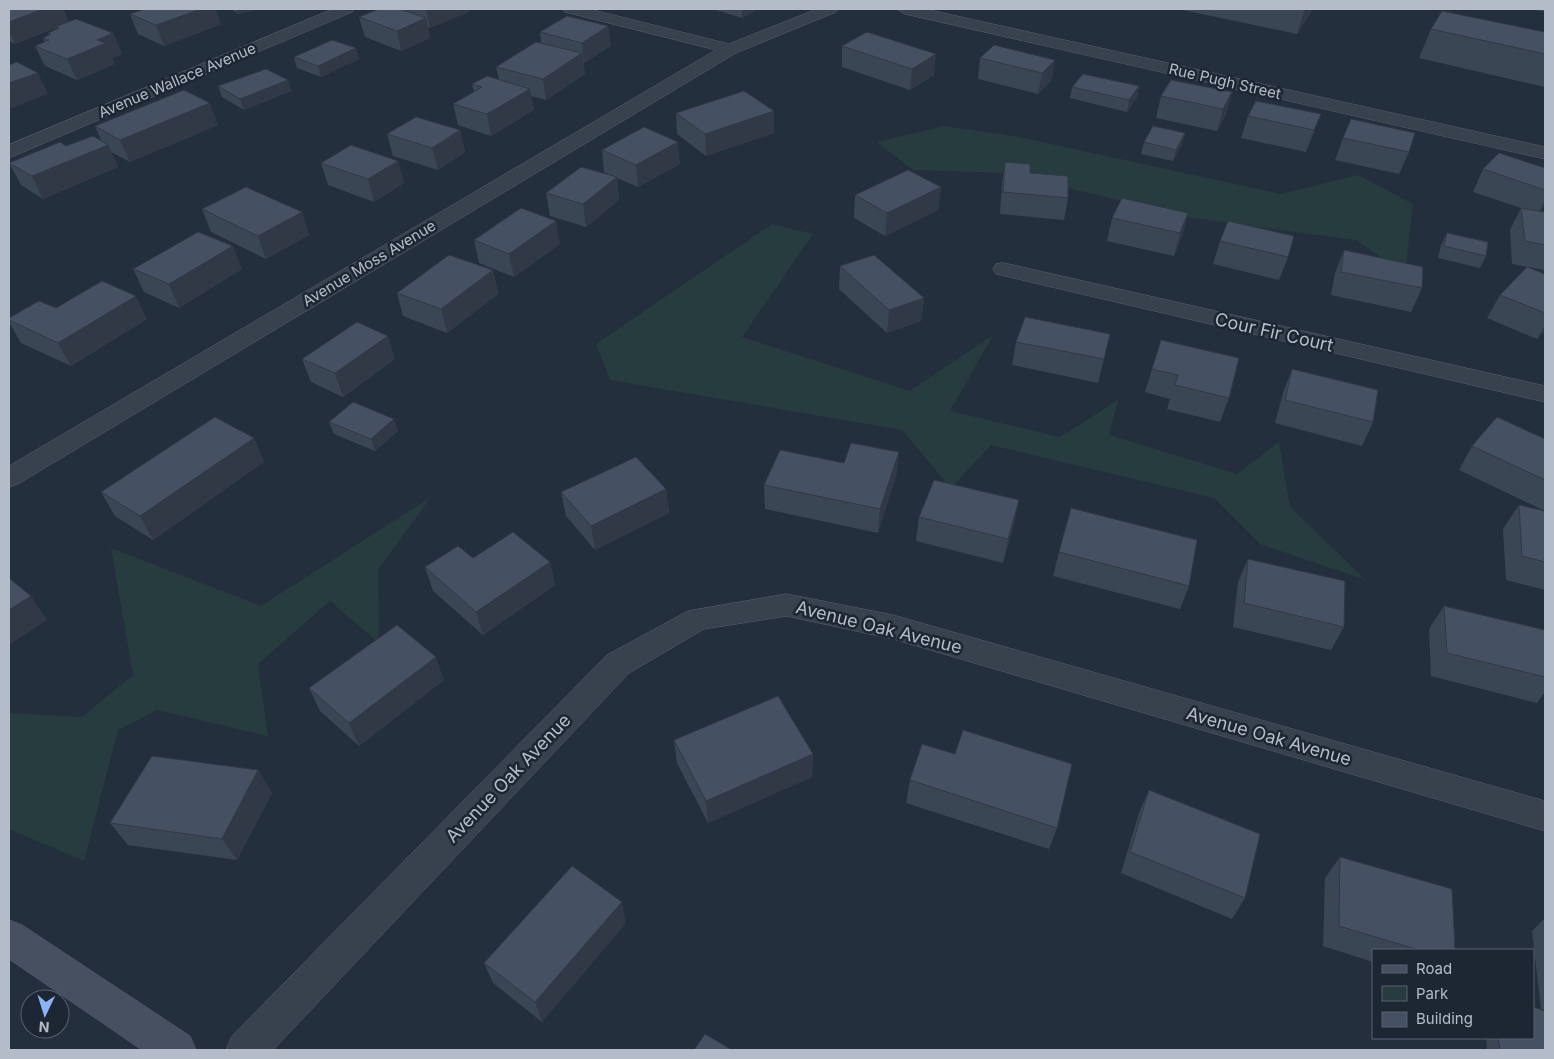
<svg xmlns="http://www.w3.org/2000/svg" width="1554" height="1059" viewBox="0 0 1554 1059" font-family="Inter,sans-serif">
	<style>
		.green { fill: #263c3f }
		.lines { fill: none; stroke-linecap: round; stroke-linejoin: round }
		.street-casing { stroke: #565f6c; stroke-width: 1 }
		.secondary-casing { stroke: #565f6c; stroke-width: 1 }
		.street { fill: #38414e; fill-rule: evenodd }
		.secondary { fill: #465061; fill-rule: evenodd }
		.wall { fill: #3b4654 }
		.shaded-wall { fill: #303945 }
		.building { fill: #455162; stroke: #303945 }
		.labels { text-anchor: middle; dominant-baseline: central; stroke-width: 5; stroke-linejoin: round; paint-order: stroke }
		.far-street-label { font-size: 15px; fill: #b4bcc9; stroke: #1d2633 }
		.street-label { font-size: 18px; fill: #b4bcc9; stroke: #1d2633 }
	</style>
	<rect width="100%" height="100%" fill="#242f3e"/>
	<path class="green" d="M944,126L1019,137L1281,194L1358,175L1413,204L1405,274L1356,240L1193,218L1006,173L913,170L877,142Z
		M772,224L813,234L742,337L910,391L993,335L950,411L1060,437L1118,400L1109,435L1237,474L1279,442L1290,507L1366,580L1260,544L1214,498L991,445L951,488L902,430L610,380L596,344Z
		M431,497L378,570L379,643L330,601L258,664L268,736L157,710L118,730L84,861L9,829V713L82,717L133,675L111,548L261,606Z"/>
	<g class="lines">
		<g class="street-casing">
			<path id="street" d="M333,9H354L352,12L9,158V145Z
				M563,9H589L729,44L817,9H838L836,12L736,53L18,484L9,487V466L716,50L565,12Z
				M897,9H925L1545,147V159L905,14Z
				M1004,263L1545,386V402L996,274L993,269L996,264Z
				M787,594L893,615L1545,801V831L893,639L787,616L704,629L629,673L273,1050H226L232,1036L607,655L688,611Z"/>
		</g>
		<g class="secondary-casing">
			<path id="secondary" d="M9,920L22,925L190,1036L196,1050H142L9,959Z"/>
		</g>
		<use href="#street" class="street"/>
		<use href="#secondary" class="secondary"/>
	</g>
	<path class="wall" d="M9,9H63L69,22L113,33L122,54L112,58L115,64L77,80L45,66L35,46L45,42L43,38L49,35L48,33L56,30L55,28L15,44L9,41Z
		M145,9H215L221,24L164,46L138,34L130,14Z
		M231,9H260L238,14Z
		M379,9H468L469,12L430,28L428,27L430,38L401,51L365,37L359,17Z
		M712,9H758L742,18Z
		M1178,9H1313L1297,34Z
		M1530,9H1545V12Z
		M608,26L611,46L584,63H583L585,74L546,100L531,96L534,110L491,136L458,125L453,104L474,92L472,84L499,79L496,67L541,43L540,32Z
		M1431,29L1545,32V87L1419,58Z
		M842,46L934,75L910,90L842,67Z
		M356,48L359,59L321,77L297,68L294,57Z
		M980,58L1055,60L1051,81L1038,94L978,79Z
		M288,80L291,91L244,110L222,97L218,86Z
		M1139,86L1137,97L1127,112L1070,98L1072,87Z
		M1232,92L1226,114L1217,131L1156,118L1161,96Z
		M676,113L774,133L706,156L677,134Z
		M1321,114L1306,152L1241,138L1248,116Z
		M218,125L130,162L111,152L118,167L43,199L21,185L9,163L66,146L101,141L95,126Z
		M460,130L465,152L438,170L393,156L387,134Z
		M1343,138L1409,152L1399,174L1335,160Z
		M1144,142L1182,144L1173,161L1141,154Z
		M602,150L680,164L638,187L617,178L619,200L586,227L550,216L546,193L615,177L604,172Z
		M398,161L404,183L374,202L328,185L321,163Z
		M1005,162L1030,173L1068,198L1064,220L1000,214L1002,184Z
		M1545,168V204L1540,211L1545,212V270L1527,267L1545,274V330L1537,339L1487,318L1500,295L1527,267L1512,264L1510,230L1521,208L1473,192L1483,169Z
		M941,187L938,210L885,236L854,218L855,195Z
		M202,209L302,212L309,235L266,259L211,232Z
		M1188,213L1182,236L1174,256L1107,241L1112,218Z
		M1447,233L1486,256L1480,268L1438,258L1441,245Z
		M474,240L560,244L514,277L479,263Z
		M1220,241L1288,257L1279,280L1213,264Z
		M1344,250L1422,288L1411,312L1331,295L1335,273Z
		M840,266L924,298L921,321L887,333L839,289Z
		M133,269H242L179,308L144,292Z
		M493,270L498,294L447,333L403,316L397,293Z
		M56,308L147,319L71,366L21,343L9,322V318Z
		M1110,334L1098,383L1012,365L1016,342Z
		M1239,358L1229,398L1220,422L1167,409L1170,399L1145,392L1152,369Z
		M302,359H395L343,397L311,382Z
		M1292,369L1373,422L1362,446L1275,423L1283,393Z
		M329,422L398,431L375,451L334,434Z
		M254,438L264,462L153,540L115,516L101,492Z
		M1545,439V507L1543,510L1459,470L1472,446Z
		M899,452L896,476L878,533L765,509L764,485L844,463Z
		M666,489L669,513L595,550L566,516L561,492Z
		M1019,500L1014,524L1003,563L916,541L919,517Z
		M1519,505L1545,511V590L1506,580L1503,529Z
		M1059,552L1189,586L1180,609L1053,576Z
		M473,558L550,562L555,585L483,635L433,591L425,567Z
		M1248,559L1344,627L1331,650L1233,627L1238,582Z
		M1444,606L1545,630V692L1537,703L1431,676L1429,629Z
		M444,680L359,746L320,711L309,688Z
		M674,740L813,754L812,777L708,823L677,763Z
		M258,770L272,793L237,860L128,845L110,823Z
		M910,780L1057,828L1049,849L906,803Z
		M1149,790L1245,898L1232,919L1121,873L1139,813Z
		M1340,857L1455,950H1373V962L1323,946L1325,878Z
		M1545,918V1010L1541,1009L1532,931Z
		M626,923L542,1022L493,983L484,963Z
		M1486,1038H1533L1545,1050H1487Z"/>
	<path class="shaded-wall" d="M43,9H63L69,22L15,44L9,31V22Z
		M201,9H215L221,24L164,46L156,25Z
		M236,9H260L238,14Z
		M426,9H468L469,12L430,28Z
		M742,9H758L742,18Z
		M1305,9H1313L1297,34Z
		M426,18L430,38L401,51L397,31Z
		M608,26L611,46L584,63L582,43Z
		M113,33L122,54L112,58L115,64L77,80L67,59L97,40Z
		M356,48L359,59L321,77L318,66Z
		M582,53L585,74L546,100L543,79Z
		M936,54L934,75L910,90L912,69Z
		M1055,60L1051,81L1038,94L1042,73Z
		M38,73L48,94L9,109V83Z
		M288,80L291,91L244,110L240,99Z
		M1139,86L1137,97L1127,112L1129,100Z
		M530,89L534,110L491,136L487,114Z
		M1232,92L1226,114L1217,131L1223,109Z
		M210,103L218,125L130,162L120,140Z
		M774,111V133L706,156L705,134Z
		M1321,114L1313,136L1306,152L1314,130Z
		M460,130L465,152L438,170L432,148Z
		M1185,133L1182,144L1173,161L1176,150Z
		M678,142L680,164L638,187L636,165Z
		M108,145L118,167L43,199L32,176Z
		M398,161L404,183L374,202L368,179Z
		M617,177L619,200L586,227L583,204Z
		M941,187L938,210L885,236L887,213Z
		M1545,199V204L1538,214Z
		M302,212L309,235L266,259L258,236Z
		M1188,213L1182,236L1174,256L1180,233Z
		M556,221L560,244L514,277L509,254Z
		M233,246L242,269L179,308L169,284Z
		M493,270L498,294L447,333L441,309Z
		M136,296L147,319L71,366L58,343Z
		M924,298L921,321L887,333L889,310Z
		M1545,325V330L1537,339Z
		M388,336L395,359L343,397L335,373Z
		M394,419L398,431L375,451L371,439Z
		M254,438L264,462L153,540L140,516Z
		M899,452L896,476L878,533L880,509Z
		M666,489L669,513L595,550L591,526Z
		M1019,500L1014,524L1003,563L1008,539Z
		M550,562L555,585L483,635L476,612Z
		M31,596L47,620L9,645V610Z
		M436,657L444,680L359,746L349,723Z
		M813,754L812,777L708,823L706,801Z
		M258,770L272,793L237,860L222,839Z
		M622,902L626,923L542,1022L535,1002Z"/>
	<path class="building" d="M9,9H43L9,22Z
		M145,9H201L156,25L130,14Z
		M379,9H400L426,18L397,31L359,17Z
		M1442,11L1545,32V54L1431,29Z
		M567,16L608,26L582,43L540,32Z
		M76,19L113,33L97,40L106,43L67,59L35,46L49,40L43,38L51,34L48,33L59,28L55,27Z
		M867,32L936,54L912,69L842,46Z
		M332,40L356,48L318,66L294,57Z
		M536,42L582,53L543,79L496,67Z
		M994,45L1055,60L1042,73L980,58Z
		M17,62L38,73L9,83V65Z
		M266,69L288,80L240,99L218,86Z
		M1083,74L1139,86L1129,100L1072,87Z
		M487,76L530,89L487,114L453,104L482,87L472,84Z
		M1171,80L1232,92L1223,109L1161,96Z
		M184,90L210,103L120,140L95,126Z
		M744,91L774,111L705,134L676,113Z
		M1256,101L1321,114L1314,130L1248,116Z
		M416,117L460,130L432,148L387,134Z
		M1351,119L1415,133L1409,152L1343,138Z
		M1153,126L1185,133L1176,150L1144,142Z
		M644,127L678,142L636,165L602,150Z
		M93,136L108,145L32,176L9,163L60,142L66,146Z
		M351,145L398,161L368,179L321,163Z
		M1499,153L1545,168V190L1483,169Z
		M1005,162L1030,164V173L1068,176V198L1003,192Z
		M581,167L617,177L583,204L546,193Z
		M908,170L941,187L887,213L855,195Z
		M246,187L302,212L258,236L202,209Z
		M1122,198L1188,213L1180,233L1112,218Z
		M521,208L556,221L509,254L474,240Z
		M1521,208L1545,212V245L1525,241Z
		M1228,221L1294,236L1288,257L1220,241Z
		M198,232L233,246L169,284L133,269Z
		M1447,233L1488,242L1486,256L1444,246Z
		M1344,250L1423,267L1422,288L1341,272Z
		M449,255L493,270L441,309L397,293Z
		M874,255L924,298L889,310L840,266Z
		M1527,267L1545,274V313L1500,295Z
		M102,281L136,296L58,343L9,320V318L39,301L56,308Z
		M1025,317L1110,334L1104,359L1016,342Z
		M357,322L388,336L335,373L302,359Z
		M1161,340L1239,358L1229,398L1175,385L1178,375L1152,369Z
		M1292,369L1378,390L1373,422L1285,400Z
		M353,402L394,419L371,439L329,422Z
		M215,417L254,438L140,516L101,492Z
		M1497,417L1545,439V480L1472,446Z
		M851,443L899,452L880,509L764,485L780,450L844,463Z
		M636,457L666,489L591,526L561,492Z
		M934,480L1019,500L1008,539L919,517Z
		M1519,505L1545,511V562L1522,556Z
		M1071,508L1197,540L1189,586L1059,552Z
		M513,532L550,562L476,612L425,567L458,546L473,558Z
		M1248,559L1345,581L1344,627L1244,603Z
		M9,578L31,596L9,610Z
		M1444,606L1545,630V677L1447,653Z
		M397,625L436,657L349,723L309,688Z
		M778,696L813,754L706,801L674,740Z
		M963,730L1072,764L1057,828L910,780L922,744L955,754Z
		M152,756L258,770L222,839L110,823Z
		M1149,790L1260,834L1245,898L1130,852Z
		M1340,857L1452,889L1455,950H1419L1339,926Z
		M572,866L622,902L535,1002L484,963Z
		M1533,1007L1545,1011V1050H1500L1498,1038H1533Z
		M705,1034L732,1050H694Z"/>
	<g class="labels">
		<g class="far-street-label">
			<text transform="translate(177 80) rotate(-23)">Avenue Wallace Avenue</text>
			<text transform="translate(1225 81) rotate(13)">Rue Pugh Street</text>
			<text transform="translate(369 263) rotate(-31)">Avenue Moss Avenue</text>
		</g>
		<g class="street-label">
			<text transform="translate(1274 332) rotate(13)">Cour Fir Court</text>
			<text transform="translate(879 627) rotate(14)">Avenue Oak Avenue</text>
			<text transform="translate(1269 736) rotate(16)">Avenue Oak Avenue</text>
			<text transform="translate(508 778) rotate(-46)">Avenue Oak Avenue</text>
		</g>
	</g>
	<rect width="1554" height="1059" fill="none" stroke="#b4bcc9" stroke-width="20"/>
	<rect x="1372" y="949" width="162" height="90" fill="#1d2633" stroke="#59626f"/>
	<rect x="1382" y="965" width="25" height="8" fill="#465061" stroke="#59626f"/>
	<text x="1416" y="974" font-size="15" fill="#b4bcc9">Road</text>
	<rect x="1382" y="986" width="25" height="15" fill="#263c3f" stroke="#59626f"/>
	<text x="1416" y="999" font-size="15" fill="#b4bcc9">Park</text>
	<rect x="1382" y="1012" width="25" height="15" fill="#455162" stroke="#59626f"/>
	<text x="1416" y="1024" font-size="15" fill="#b4bcc9">Building</text>
	<g transform="translate(45 1014) rotate(184)"><circle r="24" fill="#1d2633" stroke="#59626f"/>
	<path d="M0-4L9 19L0 12L-9 19Z" fill="#8ab4f8"/>
	<text y="-8" font-size="14" font-weight="bold" text-anchor="middle" fill="#b4bcc9">N</text>
	</g>
</svg>
